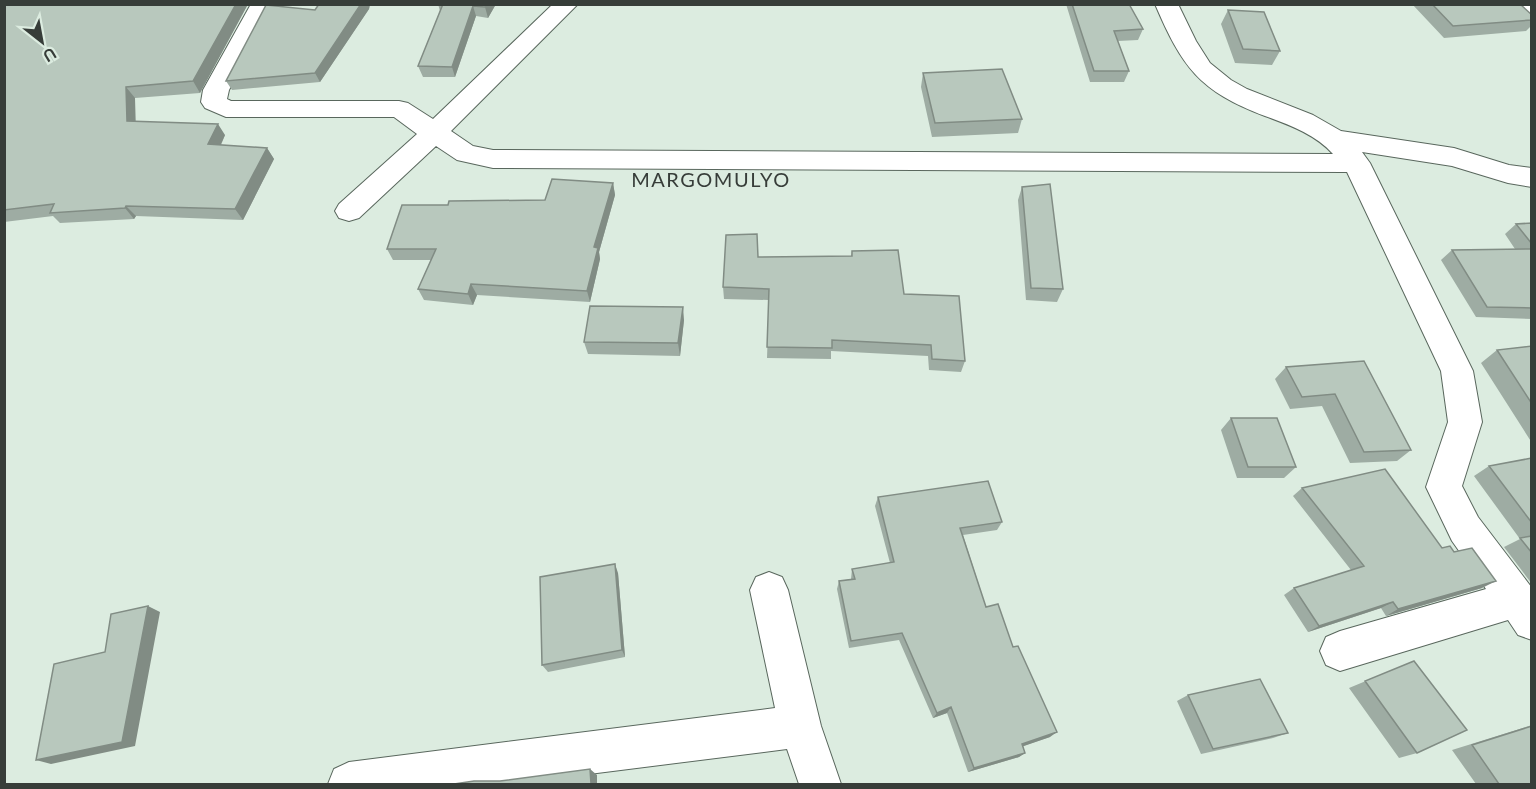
<svg xmlns="http://www.w3.org/2000/svg" width="1536" height="789" viewBox="0 0 1536 789" font-family="Lato,sans-serif">
	<style>
		.lines { fill: none; stroke-linecap: round; stroke-linejoin: round }
		.minor-casing { stroke: #59675d; stroke-width: 2 }
		.minor { fill: #fff; fill-rule: evenodd }
		.wall { fill: #9eaca3 }
		.shaded-wall { fill: #818c84 }
		.building { fill: #b8c8bd; stroke: #818c84; stroke-width: 1.5 }
		.labels { text-anchor: middle; dominant-baseline: central; stroke-width: 4.5; stroke-linejoin: round; paint-order: stroke }
		.quarter-label { font-size: 20px; letter-spacing: 1.5px; fill: #373d39; stroke: #dcece0 }
	</style>
	<rect width="100%" height="100%" fill="#dcece0"/>
	<g class="lines">
		<g class="minor-casing">
			<path id="minor" d="M251,4H274L229,90L227,99L231,101H399L408,103L433,119L553,4H578L451,131L473,146L493,150L1333,154C1315,134 1289,125 1265,116C1199,91 1182,67 1155,4H1178L1196,41L1210,63L1231,80L1247,89L1313,115L1341,131L1454,148L1509,165L1532,168V187L1508,183L1452,166L1362,152L1370,163L1473,371L1482,422L1462,486L1478,517L1532,588V640L1518,635L1508,620L1340,671L1326,665L1320,651L1326,637L1340,631L1486,589L1452,541L1426,487L1448,422L1441,371L1347,172L493,168L457,160L436,146L359,218L349,221L339,218L335,211L339,204L417,134L394,117H226L205,108L201,102L203,90Z
				M1512,4H1532V20L1524,18Z
				M769,572L782,577L788,590L821,726L841,784H799L787,749L510,784H328L334,769L349,762L775,708L750,590L756,577Z"/>
		</g>
		<use href="#minor" class="minor"/>
	</g>
	<path class="wall" d="M4,4H248L200,93L135,98V121L225,135L221,145L267,148L274,159L243,220L136,216L134,219L60,223L53,216L4,222Z
		M319,4H370L369,9L320,82L232,90L226,81L315,10Z
		M438,4H496L488,18L476,16L455,77H423L418,66L440,11Z
		M1066,4H1129L1143,29L1138,40L1118,41L1129,71L1124,82H1090Z
		M1412,4H1520L1532,15V25L1526,31L1444,38Z
		M1228,10L1280,51L1272,65L1235,63L1221,24Z
		M923,73L1022,119L1018,133L932,137L921,87Z
		M613,183L615,195L599,252L600,259L590,302L477,295L473,305L424,300L418,289L431,260H393L387,249L448,205L545,200Z
		M1022,187L1063,289L1057,302L1026,300L1018,200Z
		M1532,223V319L1476,317L1441,260L1452,250L1515,249L1505,234L1516,224Z
		M852,251L904,294L965,361L961,372L929,370L928,356L831,351V359L767,358L769,300L724,299L723,287L851,256Z
		M684,320L680,356L588,354L584,342Z
		M1532,346V443L1481,363L1497,350Z
		M1364,361L1411,450L1397,461L1350,463L1322,406L1290,409L1275,379L1286,367Z
		M1231,418L1296,467L1284,478H1237L1221,430Z
		M1532,458V584L1504,547L1520,539L1474,476L1489,466Z
		M1302,488L1442,548L1482,588L1386,616L1381,608L1308,632L1284,595L1294,588L1351,570L1293,496Z
		M878,497L1002,522L997,530L963,535L986,607L1013,647L1050,737L1023,746L1025,753L1019,757L968,772L947,713L933,718L899,640L849,648L837,589L839,581L851,579L852,569L890,563L875,506Z
		M618,573L625,657L548,672L542,665Z
		M1414,661L1417,753L1399,758L1349,688Z
		M1188,695L1288,733L1273,738L1201,754L1177,701Z
		M1532,725V784H1476L1452,750Z"/>
	<path class="shaded-wall" d="M236,4H248L200,93L193,81Z
		M361,4H370L369,9L320,82L315,73Z
		M487,4H496L488,18L485,7Z
		M473,6L476,16L455,77L452,67Z
		M126,87L135,98L136,132L127,121Z
		M218,124L225,135L216,155L208,144Z
		M267,148L274,159L243,220L235,209Z
		M613,183L615,195L599,252L600,259L590,302L587,291L594,247Z
		M126,206L136,216L134,219L125,208Z
		M471,284L477,295L473,305L468,294Z
		M683,307L684,320L680,356L678,343Z
		M615,564L618,573L625,657L622,650Z
		M1496,581L1482,588L1386,616L1398,609Z
		M1393,602L1381,608L1308,632L1319,626Z
		M148,606L160,612L135,746L51,764L36,760Z
		M951,707L947,713L933,718L937,713Z
		M1057,732L1050,737L1015,749L1022,744Z
		M1025,753L1019,757L968,772L974,768Z
		M590,769L597,775V784H591Z"/>
	<path class="building" d="M4,4H236L193,81L126,87L127,121L218,124L208,144L267,148L235,209L126,206L125,208L50,213L54,204L4,210Z
		M319,4H361L315,73L226,81L266,5L315,10Z
		M443,4H487L485,7L473,6L452,67L418,66Z
		M1072,4H1129L1143,29L1114,31L1129,71H1094Z
		M1432,4H1520L1532,15V20L1453,26Z
		M1228,10L1264,12L1280,51L1243,49Z
		M1002,69L1022,119L935,123L923,73Z
		M552,179L613,183L594,247L598,248L587,291L471,284L468,294L418,289L436,249H387L402,205H448L449,201L545,200Z
		M1050,184L1063,289L1031,288L1022,187Z
		M1532,223V244L1516,224Z
		M757,234L758,257L852,256V251L898,250L904,294L959,296L965,361L932,359L931,345L832,340V348L767,347L769,289L723,287L726,235Z
		M1532,249V308L1487,307L1452,250Z
		M590,306L683,307L678,343L584,342Z
		M1532,346V404L1497,350Z
		M1364,361L1411,450L1364,452L1335,394L1302,397L1286,367Z
		M1231,418H1277L1296,467H1248Z
		M1532,458V523L1489,466Z
		M1385,469L1442,548L1450,546L1454,552L1472,548L1496,581L1398,609L1393,602L1319,626L1294,588L1364,566L1302,488Z
		M988,481L1002,522L960,528L986,607L998,604L1013,647L1018,646L1057,732L1022,744L1025,753L974,768L951,707L937,713L902,633L851,641L839,581L855,579L852,569L894,562L878,497Z
		M1532,536V553L1520,538Z
		M615,564L622,650L542,665L540,577Z
		M148,606L122,742L36,760L54,664L105,652L111,614Z
		M1414,661L1467,730L1417,753L1365,681Z
		M1260,679L1288,733L1213,749L1188,695Z
		M1532,726V784H1499L1472,745Z
		M590,769L591,784H454L474,781H500Z"/>
	<g class="labels">
		<g class="quarter-label">
			<text x="711" y="179">MARGOMULYO</text>
		</g>
	</g>
	<rect width="1536" height="789" fill="none" stroke="#373d39" stroke-width="12"/>
	<g transform="translate(42 42) rotate(149)" stroke="#dcece0" stroke-width="4.5" paint-order="stroke">
	<path d="M0-4.5L10 22L0 15L-10 22Z" fill="#373d39"/>
	<text y="-9" font-size="16" font-weight="bold" text-anchor="middle" fill="#373d39">U</text>
	</g>
</svg>
